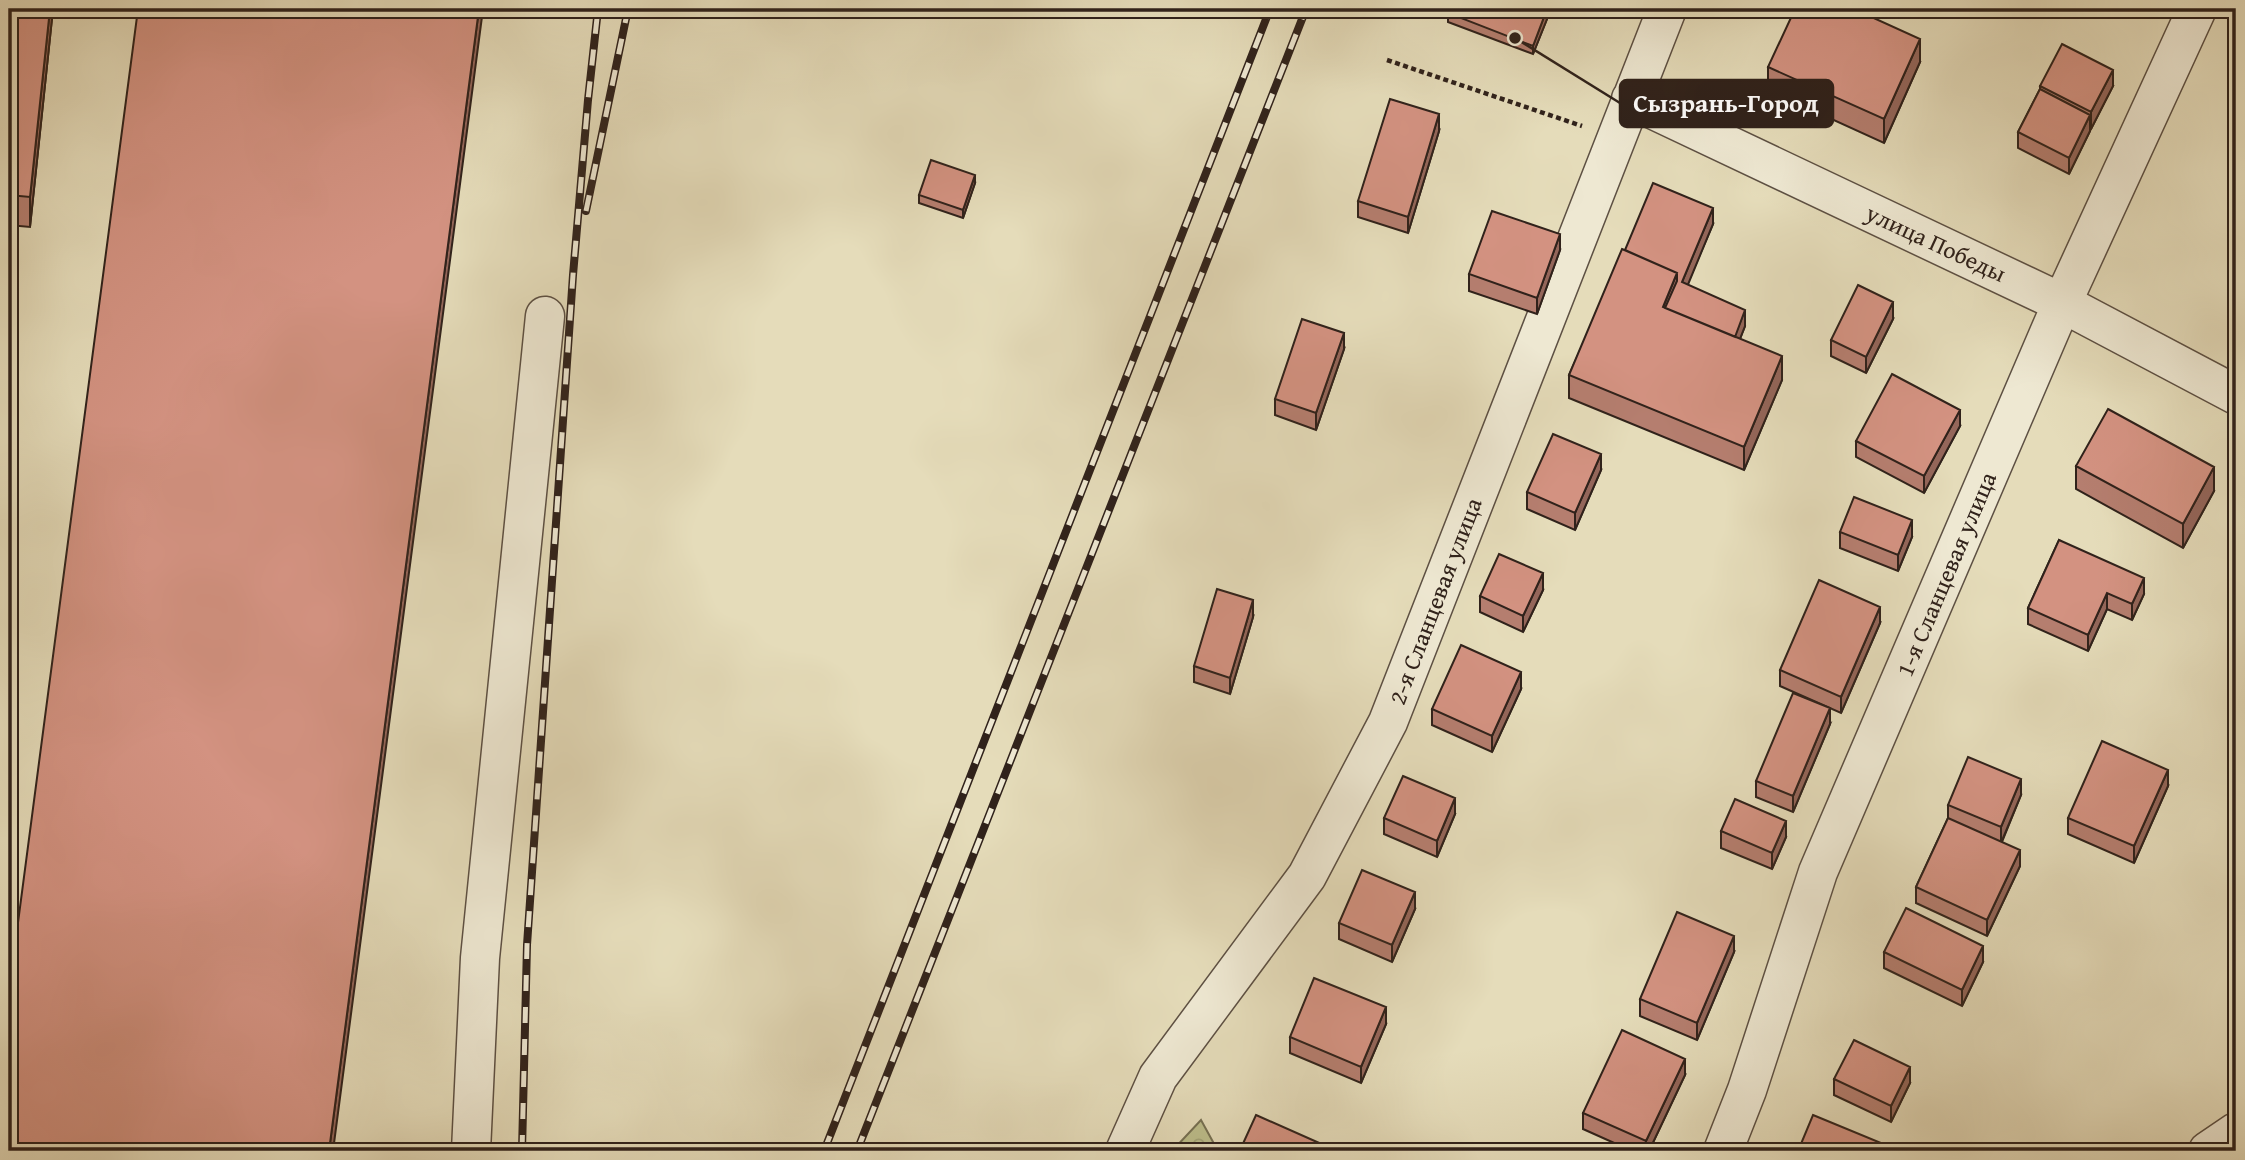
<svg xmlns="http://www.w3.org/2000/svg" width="2245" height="1160" viewBox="0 0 2245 1160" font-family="'Gentium Book Plus',serif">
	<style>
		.forest { fill: url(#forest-crowns); stroke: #767053; stroke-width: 2 }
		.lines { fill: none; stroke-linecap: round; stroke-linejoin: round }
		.minor-casing { stroke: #5d5043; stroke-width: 41 }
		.path { stroke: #30221b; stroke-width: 4.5; stroke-dasharray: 5 3.5; stroke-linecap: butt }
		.minor { stroke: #eee8d2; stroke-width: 38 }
		.rail-casing { stroke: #30221b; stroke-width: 8 }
		.rail { stroke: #eee8d2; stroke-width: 5; stroke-dasharray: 16; stroke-linecap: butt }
		.wall { fill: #b57e6f; stroke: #30221b; stroke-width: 2 }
		.shaded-wall { fill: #94665a; stroke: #30221b; stroke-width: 2 }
		.building { fill: #d39281; stroke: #30221b; stroke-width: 2 }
		.labels { text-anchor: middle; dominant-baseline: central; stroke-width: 5; stroke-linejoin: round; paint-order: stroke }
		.street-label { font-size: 24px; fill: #30221b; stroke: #eee8d2 }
		.leader { fill: none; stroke: #30221b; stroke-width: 2.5 }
		.callout-dot { fill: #30221b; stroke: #eee8d2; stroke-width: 2.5 }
		.callout { fill: #30221b; stroke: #30221b; stroke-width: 2.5 }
		.callout-label { font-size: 26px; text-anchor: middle; font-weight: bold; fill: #fff }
	</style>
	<defs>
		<pattern id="forest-crowns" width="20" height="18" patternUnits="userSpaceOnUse" patternTransform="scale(1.75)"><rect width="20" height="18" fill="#bcbe8b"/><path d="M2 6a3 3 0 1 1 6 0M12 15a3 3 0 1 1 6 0" fill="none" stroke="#a2a377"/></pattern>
	</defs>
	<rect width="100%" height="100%" fill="#e5dcba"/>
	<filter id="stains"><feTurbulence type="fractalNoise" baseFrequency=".00286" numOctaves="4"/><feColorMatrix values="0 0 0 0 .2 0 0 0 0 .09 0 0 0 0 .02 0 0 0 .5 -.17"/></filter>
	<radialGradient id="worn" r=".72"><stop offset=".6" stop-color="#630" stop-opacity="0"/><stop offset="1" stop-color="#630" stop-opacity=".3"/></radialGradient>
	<path class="forest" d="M1201,1120L1218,1151H1172Z"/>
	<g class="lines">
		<g class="minor-casing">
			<path id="minor" d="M1631,99L2062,303L2236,395
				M471,1151L480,958L545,316
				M1125,1151L1158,1077L1307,876L1388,722L1667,9
				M1723,1151L1747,1090L1818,872L2062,303L2197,9
				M2208,1151L2236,1132"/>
		</g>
		<path class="path" d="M1387,60L1582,126"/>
		<use href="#minor" class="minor"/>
		<g class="rail-casing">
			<path id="rail" d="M586,211L628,9
				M522,1151L527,945L573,275L588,100L598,9
				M824,1151L1270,9
				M857,1151L1306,9"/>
		</g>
		<use href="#rail" class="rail"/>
	</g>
	<path class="wall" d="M9,9H53L30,227L9,225Z
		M1449,9H1551L1533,54L1448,22V13Z
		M1920,62L1884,143L1768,90V67Z
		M2040,86H2113L2091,129L2090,128V131L2069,174L2018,148V132L2040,89Z
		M1439,131L1408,233L1358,217V201Z
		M975,183L963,218L919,203V195Z
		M1713,224L1687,285L1745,326L1740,339L1782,380L1744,470L1569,398V375L1625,250Z
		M1560,250L1537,314L1469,291V274Z
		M1893,319L1866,373L1831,356V340Z
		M1344,349L1316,430L1275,415V399Z
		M1960,426L1924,493L1856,457V441Z
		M2076,466L2214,491L2183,548L2076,489Z
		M1601,470L1575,530L1527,509V492Z
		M1840,532L1912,537L1898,571L1840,548Z
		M2059,540L2144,594L2132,620L2107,609L2088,651L2028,624V608Z
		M1543,590L1523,632L1480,612V596Z
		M1253,617L1230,694L1194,682V666Z
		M1880,623L1841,713L1780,686V670Z
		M1521,689L1492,752L1432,725V709Z
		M1830,724L1793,812L1756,797V781Z
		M2168,786L2134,863L2068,834V818Z
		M2021,795L2002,842L2020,866L1987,936L1916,903V887L1948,818V805Z
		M1455,814L1437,857L1384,834V818Z
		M1721,831L1786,837L1772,869L1721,848Z
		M1415,909L1392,962L1339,939V923Z
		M1734,952L1697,1040L1640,1016V999Z
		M1884,952L1983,962L1962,1006L1884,968Z
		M1386,1024L1361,1083L1290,1053V1037Z
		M1685,1075L1649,1151H1632L1583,1129V1113Z
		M1834,1079L1910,1083L1891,1122L1834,1095Z"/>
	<path class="shaded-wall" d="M50,9H53L30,227V197Z
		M479,9H483L333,1151H329Z
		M1547,9H1551L1533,54V46Z
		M1920,39V62L1884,143V119Z
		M2113,70V86L2091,129V112Z
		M1439,114V131L1408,233V217Z
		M2090,115V131L2069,174V158Z
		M975,175V183L963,218V210Z
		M1713,208V224L1682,299V282Z
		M1560,234V250L1537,314V298Z
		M1677,273V297L1669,317L1663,307Z
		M1893,302V319L1866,373V357Z
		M1745,310V326L1732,359V343Z
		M1344,333V349L1316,430V413Z
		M1782,356V380L1744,470V447Z
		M1960,410V426L1924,493V476Z
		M1601,454V470L1575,530V513Z
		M2214,467V491L2183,548V524Z
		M1912,520V537L1898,571V555Z
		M1543,573V590L1523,632V616Z
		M2144,578V594L2132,620V604Z
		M2107,593V609L2088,651V635Z
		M1253,600V617L1230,694V678Z
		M1880,607V623L1841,713V697Z
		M1521,672V689L1492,752V736Z
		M1830,708V724L1793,812V796Z
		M2168,770V786L2134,863V846Z
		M2021,779V795L2001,843V827Z
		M1455,798V814L1437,857V841Z
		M1786,821V837L1772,869V853Z
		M2020,850V866L1987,936V920Z
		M1415,892V909L1392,962V945Z
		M1734,936V952L1697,1040V1023Z
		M1983,946V962L1962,1006V990Z
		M1386,1007V1024L1361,1083V1067Z
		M1685,1059V1075L1649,1151H1646V1141Z
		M1910,1067V1083L1891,1122V1106Z"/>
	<path class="building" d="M9,9H50L30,197L9,195Z
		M138,9H479L329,1151H9V991Z
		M1449,9H1547L1533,46L1448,13Z
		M1795,9H1854L1920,39L1884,119L1768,67Z
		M2062,44L2113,70L2091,112L2040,86Z
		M2040,89L2090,115L2069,158L2018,132Z
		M1390,99L1439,114L1408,217L1358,201Z
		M931,160L975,175L963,210L919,195Z
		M1653,183L1713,208L1682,282L1745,310L1735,337L1665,308L1677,281V273L1625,250Z
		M1492,211L1560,234L1537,298L1469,274Z
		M1622,249L1677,273L1663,307L1782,356L1744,447L1569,375Z
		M1858,285L1893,302L1866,357L1831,340Z
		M1302,319L1344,333L1316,413L1275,399Z
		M1892,374L1960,410L1924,476L1856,441Z
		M2108,409L2214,467L2183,524L2076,466Z
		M1553,434L1601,454L1575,513L1527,492Z
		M1854,497L1912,520L1898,555L1840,532Z
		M2059,540L2144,578L2132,604L2107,593L2088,635L2028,608Z
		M1499,554L1543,573L1523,616L1480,596Z
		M1819,580L1880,607L1841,697L1780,670Z
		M1217,589L1253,600L1230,678L1194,666Z
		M1461,645L1521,672L1492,736L1432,709Z
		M1793,693L1830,708L1793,796L1756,781Z
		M2102,741L2168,770L2134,846L2068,818Z
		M1968,757L2021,779L2001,827L1948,805Z
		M1403,776L1455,798L1437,841L1384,818Z
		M1735,799L1786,821L1772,853L1721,831Z
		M1948,818L2020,850L1987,920L1916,887Z
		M1362,870L1415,892L1392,945L1339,923Z
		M1906,908L1983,946L1962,990L1884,952Z
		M1677,912L1734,936L1697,1023L1640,999Z
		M1314,978L1386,1007L1361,1067L1290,1037Z
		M1622,1030L1685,1059L1646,1141L1583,1113Z
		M1854,1040L1910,1067L1891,1106L1834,1079Z
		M1256,1115L1335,1150V1151H1248L1241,1148Z
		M1813,1115L1881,1143L1877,1151H1798Z"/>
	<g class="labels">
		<g class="street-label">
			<text transform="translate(1936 243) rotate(25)">улица Победы</text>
			<text transform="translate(1946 574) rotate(-67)">1-я Сланцевая улица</text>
			<text transform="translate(1435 601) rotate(-69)">2-я Сланцевая улица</text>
		</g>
	</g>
	<path class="leader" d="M1515 38L1620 103"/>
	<circle class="callout-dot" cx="1515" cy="38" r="7"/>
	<rect class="callout" x="1620" y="80" width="213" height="47" rx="7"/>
	<g class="callout-label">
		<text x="1726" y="112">Сызрань-Город</text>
	</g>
	<rect width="2245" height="1160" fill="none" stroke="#e5dcba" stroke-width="35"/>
	<rect x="10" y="10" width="2224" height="1139" fill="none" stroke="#30221b" stroke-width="3.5"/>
	<rect x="18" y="18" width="2210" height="1125" fill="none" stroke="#30221b" stroke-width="2"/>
	<rect width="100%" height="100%" filter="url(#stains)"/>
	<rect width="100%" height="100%" fill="url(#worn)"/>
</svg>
